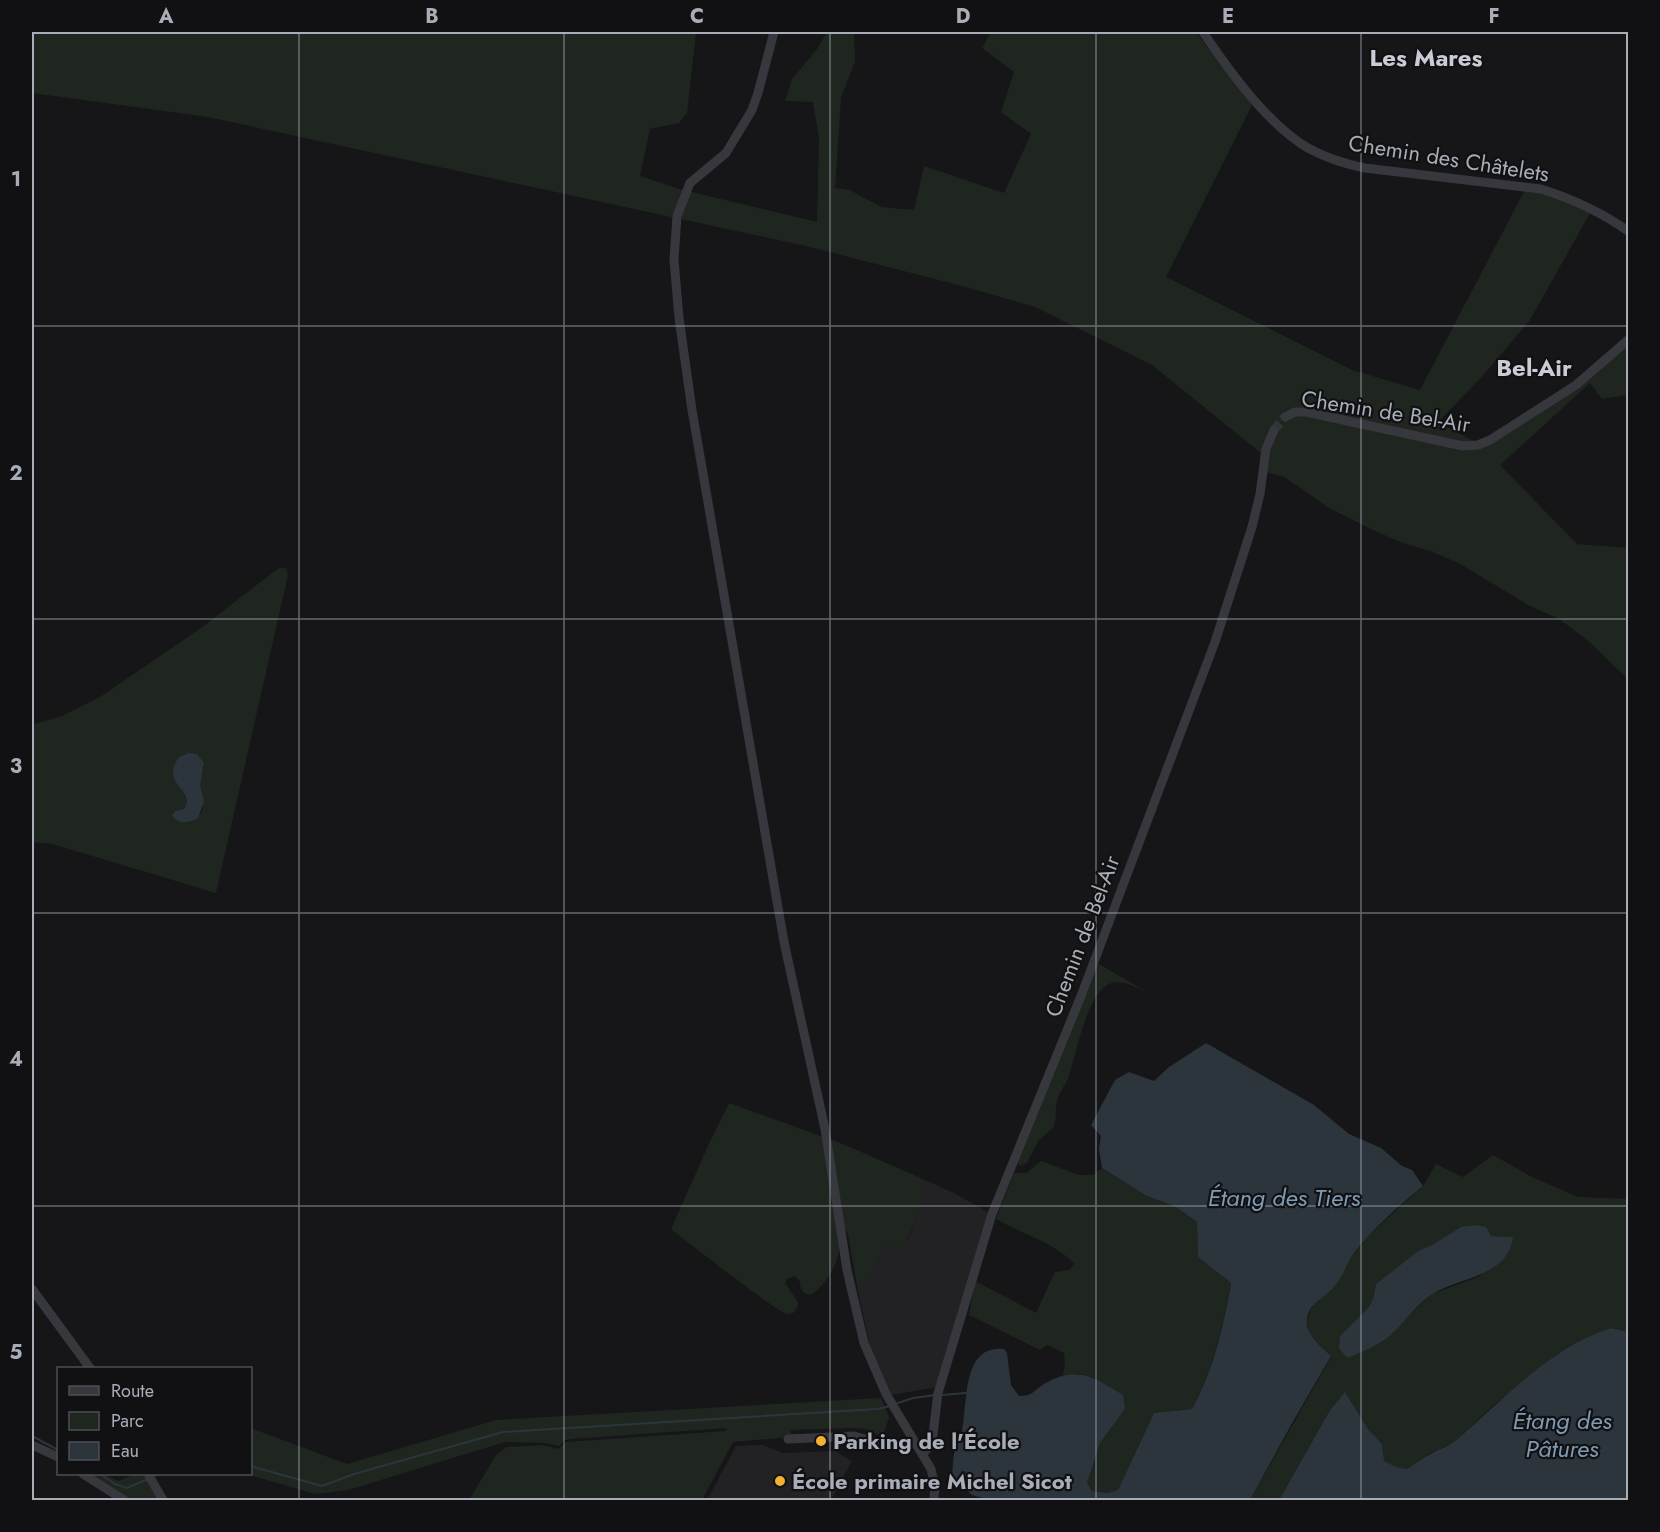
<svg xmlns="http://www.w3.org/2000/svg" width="1660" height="1532" viewBox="0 0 1660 1532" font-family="Jost,sans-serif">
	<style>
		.built { fill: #222225 }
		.green { fill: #1e261f; fill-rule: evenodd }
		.water { fill: #2c353c }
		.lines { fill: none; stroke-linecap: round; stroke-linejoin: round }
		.stream { stroke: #2c353c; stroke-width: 2 }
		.minor-tunnel { stroke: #333438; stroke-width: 9; stroke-dasharray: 9 4.5; stroke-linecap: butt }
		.minor { stroke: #37383d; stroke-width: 9 }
		.grid { fill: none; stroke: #a8adb8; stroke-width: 1.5; stroke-opacity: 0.55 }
		.poi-dot { fill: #f2b134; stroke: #111113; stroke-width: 2 }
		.labels { text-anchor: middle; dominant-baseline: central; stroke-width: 4.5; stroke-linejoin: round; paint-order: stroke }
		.street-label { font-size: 22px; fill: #a8adb8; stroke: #111113 }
		.poi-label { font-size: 22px; font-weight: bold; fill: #a8adb8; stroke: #111113; text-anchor: start }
		.neighbourhood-label { font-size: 24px; font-weight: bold; fill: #c9ccd4; stroke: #111113 }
		.water-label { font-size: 24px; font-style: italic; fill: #7f9bb3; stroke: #111113 }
		.neatline { fill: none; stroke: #a8adb8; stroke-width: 2 }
		.grid-label { font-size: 20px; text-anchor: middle; font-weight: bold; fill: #a8adb8 }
	</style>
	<rect width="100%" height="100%" fill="#161618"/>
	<path class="built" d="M914,1175L954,1193L988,1212L938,1387L890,1395L871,1351L857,1286L860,1285L877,1263L884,1246L907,1239L910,1235L915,1222L918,1178Z
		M763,1445L783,1453L835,1451L852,1461L831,1500H707L736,1446Z"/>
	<path class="green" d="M32,32H696L687,113L679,123L650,129L640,176L679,189L817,222L819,138L813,102L785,101L792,79L817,49L827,32H854L855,61L841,98L835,188L850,190L881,207L914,210L924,166L1004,193L1031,134L1001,112L1014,72L982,48L991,32H1196L1228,75L1253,103L1166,277L1352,370L1420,390L1528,184L1594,206L1530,320L1480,379L1438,422L1483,446L1628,344V395L1602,399L1590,383L1500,465L1577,544L1628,548V679L1586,639L1559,619L1530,606L1460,564L1433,552L1400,542L1371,529L1331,509L1284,477L1266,472L1267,458L1152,365L1035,307L962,286L806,246L208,117L32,93Z
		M280,567L287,569L288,575L216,893L52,844L32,842V725L62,716L100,697L201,628ZM188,753L204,763C204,770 201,775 200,782C198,798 212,809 192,821L172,813L175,811L184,809L187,804L185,794L173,773L179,757Z
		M1097,963L1147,992C1137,988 1124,980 1112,983C1088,988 1076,1055 1069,1076C1066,1084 1059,1092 1057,1101C1055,1110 1057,1119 1053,1128L1038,1141L1027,1163L1020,1166L1017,1162Z
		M729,1103L843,1144L914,1175C918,1178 922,1181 922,1186C924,1199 912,1236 903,1244C897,1249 891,1248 884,1247C878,1260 872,1281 857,1286L848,1234L845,1229L839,1234C839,1242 840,1251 837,1259C833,1272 822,1288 811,1295C803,1294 800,1290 800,1282L795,1276L787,1279L785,1283L798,1302C798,1308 795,1315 787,1314C778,1313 685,1240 671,1229L708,1146Z
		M1493,1155L1532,1177L1578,1197L1628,1199V1332L1611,1328L1557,1354L1494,1405L1453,1443L1429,1454L1407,1469L1396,1467L1383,1461L1382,1444L1368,1429L1345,1392L1330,1410L1279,1500H1250L1331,1357L1309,1334L1307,1320L1311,1309L1318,1299L1333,1288L1352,1256L1369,1235L1423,1186L1436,1164L1463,1177ZM1461,1227L1490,1236L1513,1237L1489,1269L1478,1277L1432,1294L1414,1310L1340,1336L1368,1308L1373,1299L1376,1284L1418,1251L1432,1245Z
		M1041,1161L1079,1175H1093L1102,1168L1147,1196L1176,1207L1197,1222L1198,1257L1231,1283C1223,1325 1213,1370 1192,1409L1154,1413L1118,1490L1108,1493L1092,1491L1087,1483L1100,1443L1125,1409L1081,1374L1063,1375L1065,1363L1064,1353L1047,1345L1040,1350L969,1315L975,1281L1036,1313L1055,1272L1070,1270L1074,1263C1053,1242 1022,1234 996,1219L1014,1173H1026Z
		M881,1398L889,1417L883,1437L865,1429L855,1428L791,1430V1437L733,1442L702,1500H469L496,1455L506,1447L543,1445L558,1449L566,1442L725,1431L727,1428L571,1439L565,1440L559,1446L544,1443L505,1442L348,1490L315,1494L246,1474H250L251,1428L347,1464L496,1420Z
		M90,1474H104L118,1481L135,1474H144L159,1500H131Z"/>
	<path class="water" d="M188,753L197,754L204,763L200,785L204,802L198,818C189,823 178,825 172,815L175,811L184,809C197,789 159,786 179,757Z
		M1206,1043L1314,1105L1349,1134L1381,1148L1402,1166L1412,1170L1423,1186C1398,1207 1374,1227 1354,1253C1346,1264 1342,1279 1333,1288C1323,1299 1309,1303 1307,1319C1305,1335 1321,1346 1331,1356L1291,1425L1250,1500H990L972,1495L952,1477C953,1466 953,1454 956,1444C958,1440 961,1436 962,1431C968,1405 961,1344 1004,1349L1007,1353L1011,1385L1019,1396C1033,1396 1033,1391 1044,1384C1077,1364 1095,1378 1123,1395L1125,1409L1100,1443L1087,1483L1092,1491L1108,1493L1118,1490L1154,1413L1192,1409C1213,1371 1224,1325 1231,1283L1198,1257L1197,1222L1176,1207L1147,1196L1102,1168L1099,1149L1101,1136L1091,1125L1115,1080L1129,1072L1154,1081L1169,1067Z
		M1477,1225L1486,1227L1491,1236L1513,1237C1508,1278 1457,1277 1431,1295C1416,1305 1407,1319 1395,1331C1383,1343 1363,1352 1347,1358L1339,1348L1340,1336L1368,1308L1373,1299L1376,1284L1418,1251L1432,1245L1461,1227Z
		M1611,1328L1628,1332V1500H1279L1330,1410L1345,1392L1368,1429L1382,1444L1384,1461L1396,1467L1407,1469C1415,1464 1422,1458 1431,1454C1438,1449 1448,1447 1455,1441C1504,1400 1548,1348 1611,1328Z"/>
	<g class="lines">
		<path class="stream" d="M942,1395L966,1393
			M895,1404L913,1398L936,1395
			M32,1436L58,1450
			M250,1466L322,1486L354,1474L503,1432L877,1409L890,1406
			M100,1474L115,1484L127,1488L148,1479
			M153,1476L160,1474"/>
		<path class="minor-tunnel" d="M1274,430L1285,417"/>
		<path class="minor" d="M774,32L758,93L752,110L726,153L690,183L677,216L674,260L679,318L692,410L784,942L825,1129L847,1270L864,1343L886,1394L931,1469L935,1486L934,1500
			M1203,32C1227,68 1269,126 1308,148C1326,158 1345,164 1365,168L1541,189C1573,199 1601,212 1628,231
			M1285,417L1295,412H1306L1463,446L1478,445L1490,440L1576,385L1628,340
			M32,1289L90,1368
			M788,1439L854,1436L890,1446L915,1442
			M32,1445L58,1457
			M923,1454L932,1443L938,1393L992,1214L1081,996L1215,642L1252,527L1260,494L1266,449L1274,430
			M83,1474L124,1500
			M148,1474L163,1500"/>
	</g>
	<path class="grid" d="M299,32V1500M564,32V1500M830,32V1500M1096,32V1500M1361,32V1500M32,326H1628M32,619H1628M32,913H1628M32,1206H1628"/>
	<g class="poi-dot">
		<circle cx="821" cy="1441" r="6"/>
		<circle cx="780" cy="1481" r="6"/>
	</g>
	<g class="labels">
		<g class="street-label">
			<text transform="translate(1449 158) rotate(9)">Chemin des Châtelets</text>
			<text transform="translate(1386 411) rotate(9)">Chemin de Bel-Air</text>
			<text transform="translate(1082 936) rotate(-69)">Chemin de Bel-Air</text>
		</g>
		<g class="poi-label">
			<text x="833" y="1441">Parking de l'École</text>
			<text x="792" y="1481">École primaire Michel Sicot</text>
		</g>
		<g class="neighbourhood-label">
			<text x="1426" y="57">Les Mares</text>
			<text x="1534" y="367">Bel-Air</text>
		</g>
		<g class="water-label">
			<text x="1284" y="1197">Étang des Tiers</text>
			<text x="1562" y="1420">Étang des<tspan x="1562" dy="28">Pâtures</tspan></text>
		</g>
	</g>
	<rect width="1660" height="1532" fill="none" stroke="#111113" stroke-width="66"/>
	<rect x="57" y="1367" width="195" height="108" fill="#111113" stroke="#4d4f55" stroke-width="1.5"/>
	<rect x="69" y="1386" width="30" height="9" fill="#37383d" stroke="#4d4f55" stroke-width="1.5"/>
	<text x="111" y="1397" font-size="18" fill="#a8adb8">Route</text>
	<rect x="69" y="1412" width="30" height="18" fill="#1e261f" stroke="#4d4f55" stroke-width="1.5"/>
	<text x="111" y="1427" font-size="18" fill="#a8adb8">Parc</text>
	<rect x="69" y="1442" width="30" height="18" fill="#2c353c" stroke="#4d4f55" stroke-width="1.5"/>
	<text x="111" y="1457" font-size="18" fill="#a8adb8">Eau</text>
	<rect x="33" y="33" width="1594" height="1466" class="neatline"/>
	<g class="grid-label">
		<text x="166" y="23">A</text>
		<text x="432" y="23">B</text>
		<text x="697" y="23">C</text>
		<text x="963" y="23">D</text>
		<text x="1228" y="23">E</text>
		<text x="1494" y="23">F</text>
		<text x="16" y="186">1</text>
		<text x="16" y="480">2</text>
		<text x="16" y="773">3</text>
		<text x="16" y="1066">4</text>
		<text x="16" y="1359">5</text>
	</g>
</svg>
